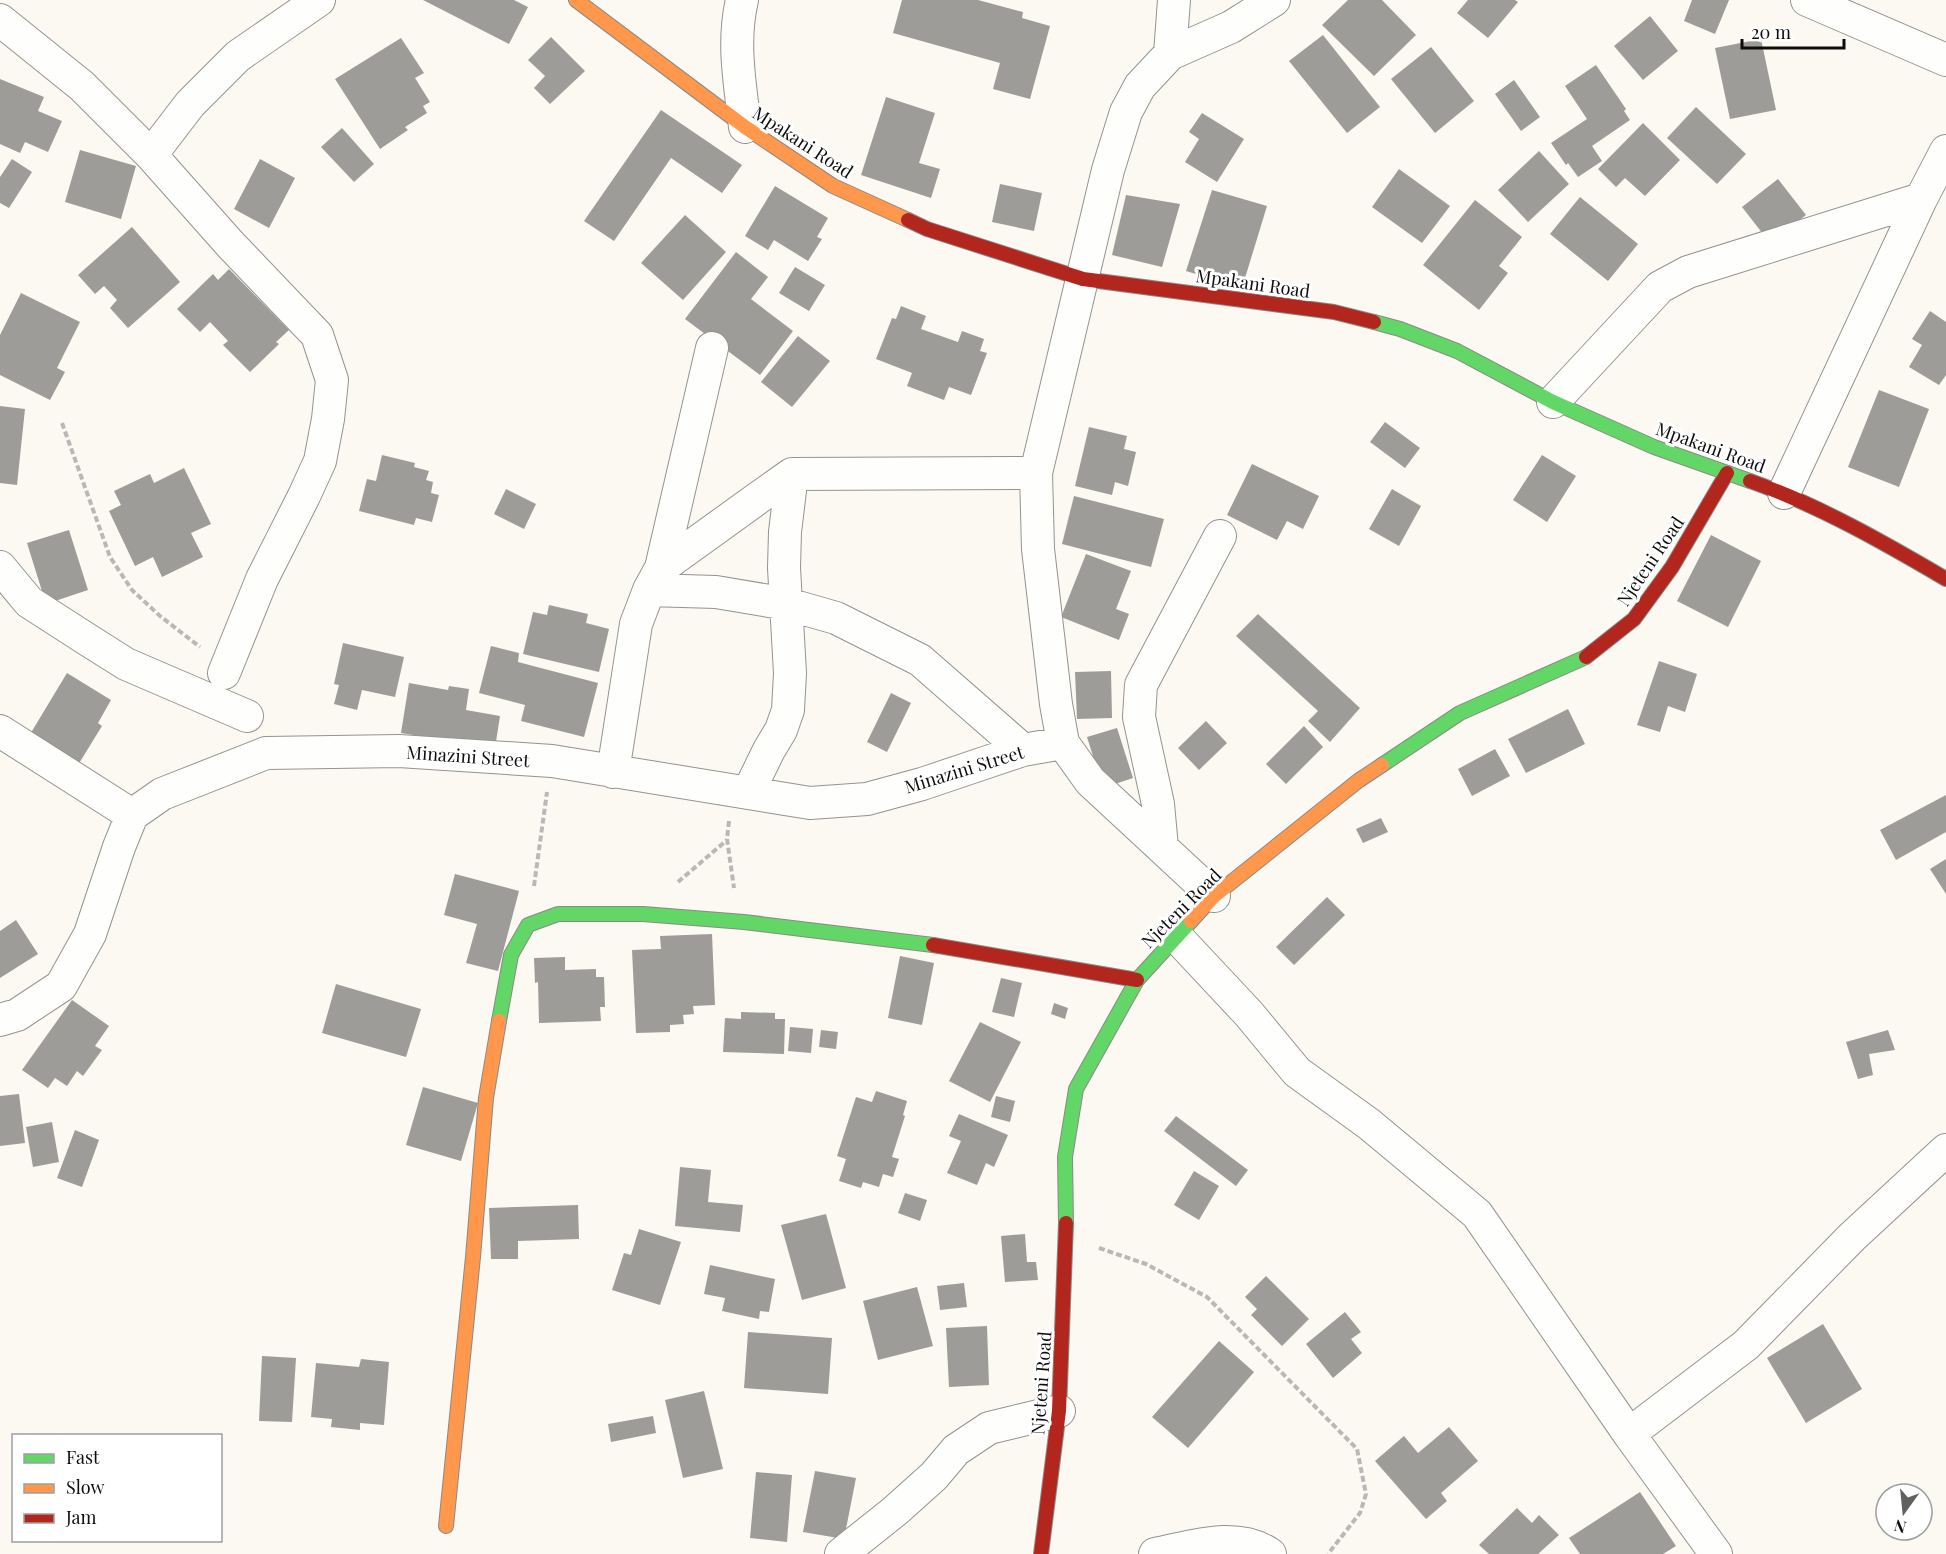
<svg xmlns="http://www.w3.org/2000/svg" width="1946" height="1554" viewBox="0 0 1946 1554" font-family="'Playfair Display',serif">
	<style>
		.building { fill: #9e9c98 }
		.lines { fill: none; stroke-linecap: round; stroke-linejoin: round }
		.street-casing { stroke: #949390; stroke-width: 34 }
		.fast-casing { stroke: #8b8a87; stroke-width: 16 }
		.slow-casing { stroke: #8b8a87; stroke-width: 16 }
		.jam-casing { stroke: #8b8a87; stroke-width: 16 }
		.path { stroke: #b8b8b6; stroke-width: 4; stroke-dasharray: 6 3; stroke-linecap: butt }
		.street { stroke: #fefefd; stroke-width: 32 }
		.fast { stroke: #63d668; stroke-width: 14 }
		.slow { stroke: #ff974d; stroke-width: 14 }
		.jam { stroke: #b3261e; stroke-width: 14 }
		.labels { text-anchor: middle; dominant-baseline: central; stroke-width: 6; stroke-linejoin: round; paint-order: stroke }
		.street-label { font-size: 18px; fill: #0d0d0d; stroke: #fff }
	</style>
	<rect width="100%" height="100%" fill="#fbf9f2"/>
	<path class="building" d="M423,0H514L528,7L509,44Z
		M902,0H978L1023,12L1022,18L1050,26L1030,99L993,89L1000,63L893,33Z
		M1348,0H1382L1416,35L1374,76L1322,25Z
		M1468,0H1515L1518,2L1488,38L1457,13Z
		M1692,0H1729L1715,34L1684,21Z
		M1650,16L1678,51L1643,80L1614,46Z
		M1323,35L1380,107L1347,133L1289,61Z
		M551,37L585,71L550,104L534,88L545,76L528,60Z
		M401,38L424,73L415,78L430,102L423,106L427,113L405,127L408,130L380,149L335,79Z
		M1761,39L1776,110L1730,119L1715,48Z
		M1431,47L1474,101L1435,133L1391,79Z
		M1596,65L1626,109L1624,111L1630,120L1592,146L1602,161L1578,177L1568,163L1566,165L1551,143L1587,119L1565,86Z
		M0,79L44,97L38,111L62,121L48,152L25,142L20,153L0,144Z
		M1514,80L1540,117L1521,131L1495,94Z
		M886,97L935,113L919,163L940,169L931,198L861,175Z
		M1696,107L1746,154L1717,184L1667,138Z
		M661,110L742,165L722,193L671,158L614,241L584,221Z
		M1202,113L1244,139L1217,182L1185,162L1199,139L1189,132Z
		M1643,123L1680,160L1645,196L1625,178L1616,187L1598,169Z
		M342,128L374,164L354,182L321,147Z
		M80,150L136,166L121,219L65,202Z
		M1539,151L1569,184L1528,222L1498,190Z
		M12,159L32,172L9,208L0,203V177Z
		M260,159L295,178L269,228L234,209Z
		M1399,169L1450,206L1422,243L1372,207Z
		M1778,179L1806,215L1770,243L1742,207Z
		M1000,184L1042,193L1034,231L992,222Z
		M775,186L828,218L817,237L822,239L808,261L774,240L768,250L745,236Z
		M1212,190L1267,206L1242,288L1186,271Z
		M1126,195L1180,204L1162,267L1112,255Z
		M1580,197L1638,244L1608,281L1550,234Z
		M1475,200L1522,237L1499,266L1508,273L1479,310L1423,265Z
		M685,215L726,252L683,300L641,263Z
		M132,227L180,282L128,328L110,308L117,300L104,286L95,294L78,275Z
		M736,252L768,277L751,299L793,331L760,375L685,319Z
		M795,267L825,285L809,311L779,293Z
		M229,269L289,330L276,342L279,344L250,372L223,345L228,341L210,322L200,332L177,309L213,274L218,280Z
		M21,293L80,322L57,368L65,372L50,400L0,375V335Z
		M901,306L926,316L921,329L958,342L962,331L984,339L980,351L987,353L971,395L949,387L944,400L907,386L912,373L876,359L892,318L896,319Z
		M1930,311L1946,322V375L1939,385L1909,367L1922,345L1912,339Z
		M798,336L830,361L792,407L761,382Z
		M1879,390L1929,409L1899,487L1848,467Z
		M0,406L25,409L17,485L0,483Z
		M1385,422L1420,448L1405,468L1370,442Z
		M1089,427L1127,436L1124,449L1136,452L1128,486L1115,482L1112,495L1075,486Z
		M382,455L415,463L414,467L429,471L426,480L433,482L431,493L439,495L432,522L416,518L414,525L359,511L367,479L376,481Z
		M1542,455L1576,476L1547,522L1513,500Z
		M1252,464L1319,496L1303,529L1287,521L1277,540L1227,515Z
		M184,468L211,524L191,533L203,557L162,577L153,557L135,566L109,511L121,505L114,491L150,474L154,483Z
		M506,489L536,504L524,529L494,514Z
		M1392,489L1421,506L1399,546L1369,529Z
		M1074,496L1164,519L1151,567L1062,544Z
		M69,530L88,590L46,604L27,543Z
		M1711,535L1761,561L1728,627L1677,601Z
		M1086,554L1131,571L1116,609L1129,614L1119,640L1061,617Z
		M549,605L588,614L586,623L609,629L599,672L523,654L533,612L547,615Z
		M1258,614L1360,708L1330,742L1308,721L1318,711L1236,636Z
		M343,643L404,657L395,697L362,690L357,710L334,704L339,685L334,684Z
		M491,646L519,653L518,662L598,683L584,737L521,721L525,705L479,693Z
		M1659,661L1697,674L1685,712L1668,706L1660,732L1637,725Z
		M1111,671L1112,718L1077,719L1075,672Z
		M67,673L111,700L98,723L102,726L78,765L29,736Z
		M409,683L448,690L449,686L469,689L466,710L500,716L495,748L401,733Z
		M891,693L911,703L887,752L867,742Z
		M1568,709L1585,744L1526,773L1508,739Z
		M1206,721L1227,743L1199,770L1178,748Z
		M1304,726L1323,747L1286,784L1266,764Z
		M1117,728L1133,778L1103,788L1087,737Z
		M1495,749L1510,776L1472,796L1458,769Z
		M1946,795V832L1896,860L1880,830Z
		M1381,818L1388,832L1363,843L1356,829Z
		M1946,859V894L1930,869Z
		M455,874L519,891L498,971L466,963L477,924L444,915Z
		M1327,897L1345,915L1294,965L1276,947Z
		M16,920L38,954L0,978V931Z
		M712,934L715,1005L693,1006L694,1014L683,1015L684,1024L670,1025V1032L636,1033L632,950L661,949L660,936Z
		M900,956L934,963L922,1025L888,1018Z
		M565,957V970L596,969V977H604L605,1007H600L601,1021L539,1023L538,982L535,983L534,958Z
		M1001,978L1022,983L1014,1017L992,1012Z
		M336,984L421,1009L406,1057L322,1033Z
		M72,1000L109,1026L95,1046L102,1050L83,1076L77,1071L67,1086L55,1078L48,1088L22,1070Z
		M1054,1003L1068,1008L1065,1019L1051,1014Z
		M741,1012L775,1013V1019H785L784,1054L723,1052L725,1018L741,1019Z
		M980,1022L1021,1042L990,1102L949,1081Z
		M790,1027L813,1029L811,1053L788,1051Z
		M821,1030L838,1032L836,1049L819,1047Z
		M1888,1030L1895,1050L1869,1054L1873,1075L1858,1079L1846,1042Z
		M423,1087L478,1103L461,1161L406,1145Z
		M876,1091L907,1101L903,1115L905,1116L892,1157L899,1159L893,1177L883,1174L879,1187L863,1182L861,1188L839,1181L846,1159L837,1156L856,1097L872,1102Z
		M19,1094L25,1143L0,1146V1096Z
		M996,1096L1015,1101L1010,1122L991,1117Z
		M959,1114L1008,1135L994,1167L986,1163L977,1185L947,1173L961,1141L949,1136Z
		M1176,1116L1248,1170L1236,1186L1164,1131Z
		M52,1122L59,1162L33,1167L26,1127Z
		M75,1130L99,1140L82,1187L57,1178Z
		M680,1167L711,1170L708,1202L743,1205L740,1232L675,1226Z
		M1194,1171L1219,1186L1199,1220L1174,1205Z
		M905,1193L927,1200L920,1221L898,1213Z
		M578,1205L579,1239L518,1241V1259H491L489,1208Z
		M826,1214L846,1288L802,1300L781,1225Z
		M639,1229L681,1242L660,1305L612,1290L624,1253L631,1255Z
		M1025,1234L1027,1262H1036L1038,1280L1005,1282L1001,1236Z
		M710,1265L775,1279L769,1312L760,1311L759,1319L722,1311L725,1298L704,1294Z
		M1266,1276L1309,1319L1282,1346L1251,1315L1257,1309L1245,1297Z
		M964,1283L967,1307L940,1310L937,1286Z
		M917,1287L933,1346L878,1360L863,1301Z
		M1345,1312L1361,1332L1351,1339L1362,1353L1333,1378L1306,1344Z
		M1823,1324L1862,1389L1806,1423L1767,1358Z
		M987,1326L989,1385L949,1387L946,1328Z
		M748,1332L832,1338L828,1394L744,1388Z
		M1219,1341L1254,1372L1188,1448L1152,1417Z
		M262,1356L296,1358L292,1422L259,1421Z
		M361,1359L389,1362L384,1425L360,1423V1430L331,1427L332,1419L311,1417L316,1363L359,1367Z
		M704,1391L723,1469L683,1478L665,1400Z
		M653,1416L656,1433L611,1442L608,1424Z
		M1449,1427L1478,1461L1441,1493L1447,1501L1426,1519L1375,1461L1404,1436L1418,1453Z
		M815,1471L856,1478L844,1539L803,1532Z
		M756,1472L792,1475L787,1542L750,1538Z
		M1640,1492L1676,1546L1663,1554H1580L1569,1538Z
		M1517,1508L1532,1523L1539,1515L1559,1535L1538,1554H1489L1479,1545Z"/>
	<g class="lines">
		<g class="street-casing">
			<path id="street" d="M742,0C732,42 740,84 745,127
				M1807,0L1946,60
				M0,20L82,86L151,155L230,244L317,335L332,380L328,419L320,461L304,496L262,579L224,673
				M1170,54L1174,0
				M151,155L190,104L238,56L319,0
				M1553,402L1660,287L1688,272L1921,199
				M1784,493L1921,199L1946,151
				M0,567L29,602L88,640L126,664L247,716
				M661,568L712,348
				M649,590L716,592L787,604L836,618L920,660L1023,750
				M0,731L132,815
				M613,772L636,624L649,590L661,568L758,498L792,474L1036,473
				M748,793L769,750L781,730L788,710L790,673L784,568L785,532L792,474
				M1162,848L1158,804L1139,717L1141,685L1220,536
				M1214,896L1090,781L1063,743L1056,704L1038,549L1036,473L1108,170L1126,112L1140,86L1170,54L1231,27L1274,0
				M1176,936L1249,1014L1297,1072L1369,1124L1477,1214L1629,1434L1716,1554
				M0,1020L17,1015L61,986L90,934L119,847L132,815L162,794L266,753L399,751L552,761L810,803L867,799L922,784L1023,750L1063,743
				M1629,1434L1746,1345L1852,1237L1946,1150
				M841,1554L895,1511L934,1476L956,1450L989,1428L1059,1411
				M1155,1554C1192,1547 1236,1531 1270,1554"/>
		</g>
		<g class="fast-casing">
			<path id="fast" d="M1374,322L1400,329L1457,351L1553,402L1654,447L1750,481
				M1382,765L1460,713L1586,657
				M499,1021L511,955L528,925L558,914H643L744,922L933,945
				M1066,1223L1065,1157L1076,1089L1137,980L1191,921"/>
		</g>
		<g class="slow-casing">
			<path id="slow" d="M576,0L745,127L833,186L908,220
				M1191,921L1214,896L1358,781L1382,765
				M446,1526L473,1257L486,1098L499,1021"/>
		</g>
		<g class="jam-casing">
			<path id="jam" d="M908,220L927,229L1083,279L1334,312L1374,322
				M1750,481C1818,505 1883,542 1946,579
				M1586,657L1634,619L1672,567L1727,473
				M933,945L1137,980
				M1041,1554L1059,1411L1066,1223"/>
		</g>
		<path class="path" d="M62,423L110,557L132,590L160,616L200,647
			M729,821L727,839L734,888
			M678,882L727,840
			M534,886L547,792
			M1099,1248L1146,1264L1207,1297L1357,1449L1366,1494L1360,1513L1328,1554"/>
		<use href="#street" class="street"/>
		<use href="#fast" class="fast"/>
		<use href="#slow" class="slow"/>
		<use href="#jam" class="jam"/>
	</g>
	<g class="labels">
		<g class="street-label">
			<text transform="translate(803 142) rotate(33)">Mpakani Road</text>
			<text transform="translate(1253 283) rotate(8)">Mpakani Road</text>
			<text transform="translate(1711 447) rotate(20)">Mpakani Road</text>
			<text transform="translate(1650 561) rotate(-56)">Njeteni Road</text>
			<text transform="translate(468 756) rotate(4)">Minazini Street</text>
			<text transform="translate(964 769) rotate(-17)">Minazini Street</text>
			<text transform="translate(1181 908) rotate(-45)">Njeteni Road</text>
			<text transform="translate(1041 1383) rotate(-86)">Njeteni Road</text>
		</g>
	</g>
	<rect x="12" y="1434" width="210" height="108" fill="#ffffff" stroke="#9e9e9e" stroke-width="1.5"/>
	<rect x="24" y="1454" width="30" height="9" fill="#63d668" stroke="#9e9e9e" stroke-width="1.5"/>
	<text x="66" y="1464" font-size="18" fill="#0d0d0d">Fast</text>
	<rect x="24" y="1484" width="30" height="9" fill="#ff974d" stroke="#9e9e9e" stroke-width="1.5"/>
	<text x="66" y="1494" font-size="18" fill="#0d0d0d">Slow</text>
	<rect x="24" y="1514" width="30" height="9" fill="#b3261e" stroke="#9e9e9e" stroke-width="1.5"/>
	<text x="66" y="1524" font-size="18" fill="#0d0d0d">Jam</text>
	<g transform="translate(1904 1512) rotate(195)"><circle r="28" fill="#ffffff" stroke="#9e9e9e" stroke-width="1.5"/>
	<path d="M0-4.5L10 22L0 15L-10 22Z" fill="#60605d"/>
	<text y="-9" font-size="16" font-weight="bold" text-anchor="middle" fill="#0d0d0d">N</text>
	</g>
	<path d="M1742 39v9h102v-9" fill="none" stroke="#0d0d0d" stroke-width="3"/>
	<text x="1751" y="39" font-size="18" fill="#0d0d0d" stroke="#ffffff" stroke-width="4.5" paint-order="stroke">20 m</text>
</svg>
